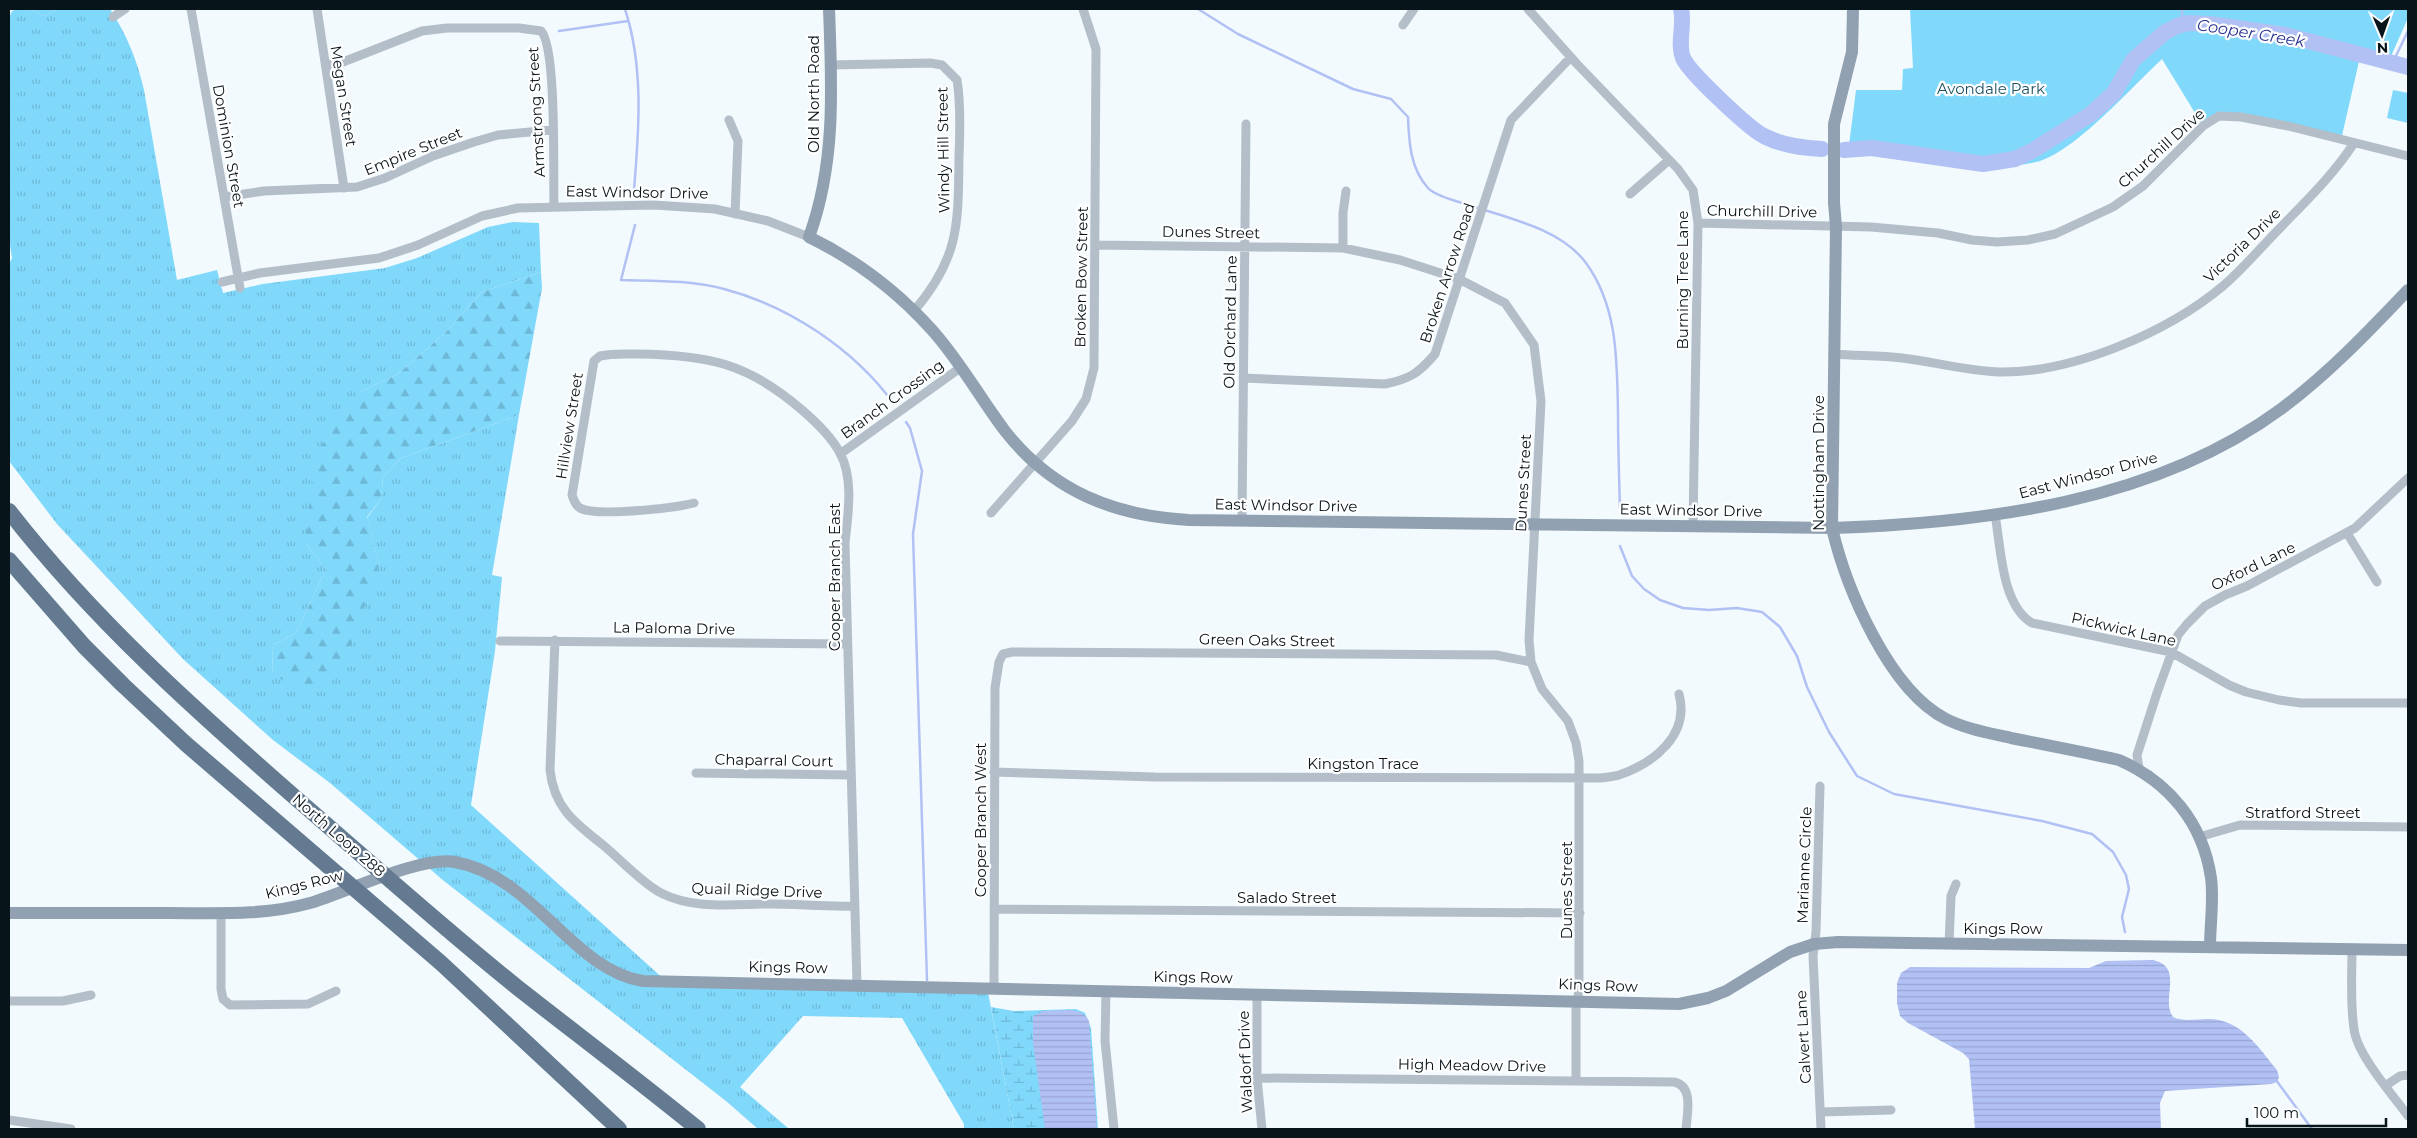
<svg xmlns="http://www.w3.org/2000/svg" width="2417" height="1138" viewBox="0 0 2417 1138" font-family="Montserrat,sans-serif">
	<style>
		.grass { fill: url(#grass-tufts) }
		.forest { fill: url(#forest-firs) }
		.wetland { fill: url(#wetland-marsh) }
		.park { fill: #80d8fb }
		.water { fill: url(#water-rules) }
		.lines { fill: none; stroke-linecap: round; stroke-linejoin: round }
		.stream { stroke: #b2c1f4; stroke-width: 2.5 }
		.river { stroke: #b2c1f4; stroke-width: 16 }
		.street { stroke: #b3bec9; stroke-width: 9 }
		.secondary { stroke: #91a1b1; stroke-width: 12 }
		.highway { stroke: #637a91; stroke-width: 16 }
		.labels { text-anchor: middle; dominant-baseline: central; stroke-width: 4.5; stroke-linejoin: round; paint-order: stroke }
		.park-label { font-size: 15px; fill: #1f5164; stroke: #fff }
		.street-label { font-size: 15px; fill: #07141a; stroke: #fff }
		.water-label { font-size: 16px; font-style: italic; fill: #293391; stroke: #fff }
	</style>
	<defs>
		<pattern id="grass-tufts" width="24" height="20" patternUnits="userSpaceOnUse" patternTransform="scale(1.25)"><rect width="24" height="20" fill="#80d8fb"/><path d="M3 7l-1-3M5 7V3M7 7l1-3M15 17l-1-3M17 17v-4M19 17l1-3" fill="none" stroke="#6db8d7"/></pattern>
		<pattern id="forest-firs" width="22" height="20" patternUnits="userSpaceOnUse" patternTransform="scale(1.25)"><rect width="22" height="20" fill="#80d8fb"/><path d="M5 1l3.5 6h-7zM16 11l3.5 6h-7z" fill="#6db8d7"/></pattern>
		<pattern id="wetland-marsh" width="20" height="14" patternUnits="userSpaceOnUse" patternTransform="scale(1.25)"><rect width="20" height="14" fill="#80d8fb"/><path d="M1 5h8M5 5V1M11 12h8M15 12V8" fill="none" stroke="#6db8d7"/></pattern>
		<pattern id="water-rules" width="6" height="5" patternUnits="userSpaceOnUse" patternTransform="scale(1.25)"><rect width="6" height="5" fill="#b2c1f4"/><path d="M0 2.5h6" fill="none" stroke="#98a5d1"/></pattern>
	</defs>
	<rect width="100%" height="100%" fill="#f2fafd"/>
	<path class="grass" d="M17,9H29L44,16L56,10L110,9C127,35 137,60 144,90L177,280L217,270L223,293L263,284L385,268L417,258L488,227L513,222L539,223L541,272L482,292L445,333L398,374L362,391L306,544L326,569L296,633L273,645L272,675L379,566L367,518L381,499L383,477L401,458L519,415L492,575L502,577L495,651L471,805L667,982L987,987L1014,1129H964V1124L902,1018L803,1016L740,1087L789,1129H758L726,1101L444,881L330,783L273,740L183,659L57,524L9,461V264L12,258L9,239V18L12,11Z"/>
	<path class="forest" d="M29,9H84L56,10L44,16Z
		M541,272L542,288L519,415L401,458L383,477L381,499L367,517L379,566L341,672L303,689L272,675L273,645L296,633L326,569L306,544L314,455L362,391L398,374L445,333L482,292Z"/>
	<path class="wetland" d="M991,1007L1014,1011L1076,1009L1085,1013L1091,1028L1098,1129H1014Z"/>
	<path class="park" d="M1910,9H2408V18L2388,63L2360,57L2341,140L2229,116L2203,126L2162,59C2133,86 2076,150 2040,161C1988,176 1903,159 1848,153L1856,90H1902L1903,69L1913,68Z
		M2393,90L2408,93V123L2387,118Z"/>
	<path class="water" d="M2153,960C2185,967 2160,999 2173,1017C2183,1022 2197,1019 2208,1019C2241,1019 2258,1047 2277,1070L2279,1077L2277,1082L2271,1084L2165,1091L2160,1103L2161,1129H1975L1969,1059L1963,1053L1908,1023L1900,1016L1897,1003V983L1901,973L1910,967L2089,968L2106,961Z
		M1043,1011C1059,1011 1081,1005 1089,1021L1097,1129H1045L1033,1043V1016Z"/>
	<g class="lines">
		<path class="stream" d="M625,9C644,67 639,130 634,190
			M1198,9L1238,34L1353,89L1391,99L1408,117C1409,142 1410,168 1428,188C1434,195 1450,199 1459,202C1500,216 1560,227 1586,263C1618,307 1617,361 1618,413C1618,444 1619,476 1620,508
			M2182,24V9
			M559,31L628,21
			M2392,64L2408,31
			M635,225L621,280C655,281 691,280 724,289C789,306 854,349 894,404
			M906,422L910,428L922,471L913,534L927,980
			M1620,546L1632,576L1644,589L1660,600L1683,608L1709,610L1737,608L1762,612L1780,627L1797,656L1807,687L1829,732L1857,776L1894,794L2042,821L2092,834L2113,852L2126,875L2129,889L2122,917L2125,932
			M2276,1080L2312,1129"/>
		<path class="river" d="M1681,9C1685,25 1677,43 1683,58C1689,72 1751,131 1766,137C1782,145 1804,148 1822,149
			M1844,150L1872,148L1983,164L2015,159L2032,151L2091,114L2114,93L2133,60L2164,33L2177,26L2188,23L2210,24L2285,35L2408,67"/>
		<path class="street" d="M191,9L240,288
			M317,9L344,188
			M1528,9L1577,64L1678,169L1693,190L1698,223L1693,526
			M113,17L125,9
			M1403,25L1414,9
			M326,65L343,62L422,31L447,28H519L541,31C557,47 553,177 554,207
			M830,65L930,63L942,65L957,80C961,103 960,133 959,157C958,224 960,257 914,311
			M729,120L738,141L735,214
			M1630,194L1669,160
			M224,197L264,191L357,187L385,178L433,156L474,142L498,135L552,130
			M1698,223L1871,227L1938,233L1972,240L1997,242L2028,240L2055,234L2113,207L2143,186L2203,126L2219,116L2241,117L2288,126L2408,156
			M1096,245L1343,248L1400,260L1459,279L1505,303L1534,345L1541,401L1529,640L1531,662L1542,689L1568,721L1576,743L1579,761V990L1576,1009V1080
			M1343,248V213L1346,191
			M222,282L260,273L379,258L418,245L482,216L518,208L654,205L715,209L768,221L809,237
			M1834,354C1857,356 1880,355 1902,358C1935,362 1967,371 2000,372C2073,373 2168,332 2223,286C2244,268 2262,246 2282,226C2307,200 2334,174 2354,143
			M1243,378L1385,384C1410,379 1419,373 1435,354L1511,120L1571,57
			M840,454L960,368
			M694,503C674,508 596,517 580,508C575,505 574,500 572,495L594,361L600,356C613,353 625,354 638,354C708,355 748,363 802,410C816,422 831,436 840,453C854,479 848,514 845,543L857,985
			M991,513L1072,421L1086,399L1094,368L1096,49L1083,9
			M1995,515C2001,546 2001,605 2032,623L2171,652L2229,685L2246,692L2279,700L2301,703H2408
			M1242,520L1246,124
			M2347,533L2377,582
			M555,640L550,770C554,808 575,823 603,845C620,859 643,884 661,893C694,910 734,904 770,904C798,904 826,907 854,906
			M500,641L847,644
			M2139,768L2137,755L2157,693L2178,635L2187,624L2205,606L2225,595L2247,586L2355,528L2408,478
			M994,772L1155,777L1600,778C1606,777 1613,777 1619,775C1654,763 1690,735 1679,694
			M696,773L850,775
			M1820,786L1816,932L1813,956L1821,1129
			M2199,837L2240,825L2408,827
			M994,909L1580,913
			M221,914V989L223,999L230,1005L308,1004L336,991
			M1949,944L1951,896L1956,884
			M2352,949C2352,975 2350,1003 2354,1029C2357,1055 2393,1095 2408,1116
			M994,987L995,688L999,662L1003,654L1012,652L1496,655L1531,662
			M1106,991L1105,1041L1114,1129
			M1257,994V1078L1262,1129
			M9,1001H63L91,995
			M1257,1078L1674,1082C1694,1086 1687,1114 1686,1129
			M2385,1086L2400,1076L2408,1075
			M1821,1112L1891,1110
			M9,1120L71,1129"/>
		<path class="secondary" d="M829,9C832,86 836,164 809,237C856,260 897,291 932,330C960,361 980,398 1005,431C1052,491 1114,516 1189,520L1832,528C1984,523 2155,502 2281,409C2328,374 2368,332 2408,290
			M1853,9L1852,52L1834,124V203L1836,226L1832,528C1846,588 1889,690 1946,719C1966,729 1989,733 2011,738C2047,745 2083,752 2119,760C2169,782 2203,823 2211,878C2214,898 2210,926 2210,947
			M9,913C62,913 115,913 168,913C215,913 264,916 310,903C347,892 420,856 455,862C534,876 572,970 643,981L1679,1004L1708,998L1726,991L1790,952L1814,944L1838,942L2408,950"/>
		<path class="highway" d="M9,511C93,619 195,710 298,800C371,863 443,928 518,988C578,1035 639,1081 698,1129
			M9,560L84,646L123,685L186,744L441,963L619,1129"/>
	</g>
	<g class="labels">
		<g class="park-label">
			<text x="1991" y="88">Avondale Park</text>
		</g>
		<g class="street-label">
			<text transform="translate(813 94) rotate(-90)">Old North Road</text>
			<text transform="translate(344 96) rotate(81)">Megan Street</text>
			<text transform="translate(536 112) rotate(-93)">Armstrong Street</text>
			<text transform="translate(229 146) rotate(80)">Dominion Street</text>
			<text transform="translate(2161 148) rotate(-42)">Churchill Drive</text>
			<text transform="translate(943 150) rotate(-91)">Windy Hill Street</text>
			<text transform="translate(413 151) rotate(-22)">Empire Street</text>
			<text transform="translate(637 192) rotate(1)">East Windsor Drive</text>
			<text transform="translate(1762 211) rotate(1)">Churchill Drive</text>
			<text transform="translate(1211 232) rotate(1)">Dunes Street</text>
			<text transform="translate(2242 245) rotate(-44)">Victoria Drive</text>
			<text transform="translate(1447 273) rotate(-72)">Broken Arrow Road</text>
			<text transform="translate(1081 277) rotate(-89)">Broken Bow Street</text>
			<text transform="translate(1682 280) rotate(-90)">Burning Tree Lane</text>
			<text transform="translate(1230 322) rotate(-89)">Old Orchard Lane</text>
			<text transform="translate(892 399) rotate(-36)">Branch Crossing</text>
			<text transform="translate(569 426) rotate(-81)">Hillview Street</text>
			<text transform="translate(1818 463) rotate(-90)">Nottingham Drive</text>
			<text transform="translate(2088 475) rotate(-15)">East Windsor Drive</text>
			<text transform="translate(1523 483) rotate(-87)">Dunes Street</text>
			<text transform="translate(1286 505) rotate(1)">East Windsor Drive</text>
			<text transform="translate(1691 510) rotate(1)">East Windsor Drive</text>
			<text transform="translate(2253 566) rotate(-26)">Oxford Lane</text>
			<text transform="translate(834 577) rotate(-90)">Cooper Branch East</text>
			<text transform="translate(674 628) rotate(1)">La Paloma Drive</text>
			<text transform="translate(2124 629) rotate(13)">Pickwick Lane</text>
			<text transform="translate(1267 640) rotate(1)">Green Oaks Street</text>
			<text transform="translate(774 760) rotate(1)">Chaparral Court</text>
			<text x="1363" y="763">Kingston Trace</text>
			<text x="2303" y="812">Stratford Street</text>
			<text transform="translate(980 820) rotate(-90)">Cooper Branch West</text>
			<text transform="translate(339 835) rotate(41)">North Loop 288</text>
			<text transform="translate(1804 865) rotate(-88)">Marianne Circle</text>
			<text transform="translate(304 884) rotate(-14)">Kings Row</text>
			<text transform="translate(757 890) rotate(2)">Quail Ridge Drive</text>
			<text transform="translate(1566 890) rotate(-90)">Dunes Street</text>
			<text x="1287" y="897">Salado Street</text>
			<text x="2003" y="928">Kings Row</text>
			<text transform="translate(788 967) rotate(1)">Kings Row</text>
			<text transform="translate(1193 977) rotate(1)">Kings Row</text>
			<text transform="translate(1598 985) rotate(2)">Kings Row</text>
			<text transform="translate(1803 1037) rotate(-93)">Calvert Lane</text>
			<text transform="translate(1245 1062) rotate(-92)">Waldorf Drive</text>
			<text transform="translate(1472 1065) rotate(1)">High Meadow Drive</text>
		</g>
		<g class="water-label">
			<text transform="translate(2251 33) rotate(9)">Cooper Creek</text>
		</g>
	</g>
	<rect width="2417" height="1138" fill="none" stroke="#07141a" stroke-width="20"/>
	<g transform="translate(2382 35) rotate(178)" stroke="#ffffff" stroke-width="4" paint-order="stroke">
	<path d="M0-4L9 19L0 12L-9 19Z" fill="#07141a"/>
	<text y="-8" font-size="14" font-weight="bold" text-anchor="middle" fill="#07141a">N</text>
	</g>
	<path d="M2247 1118v8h139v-8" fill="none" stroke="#07141a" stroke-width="2.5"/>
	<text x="2254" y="1118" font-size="15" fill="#07141a" stroke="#ffffff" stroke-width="4" paint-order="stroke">100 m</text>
</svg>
